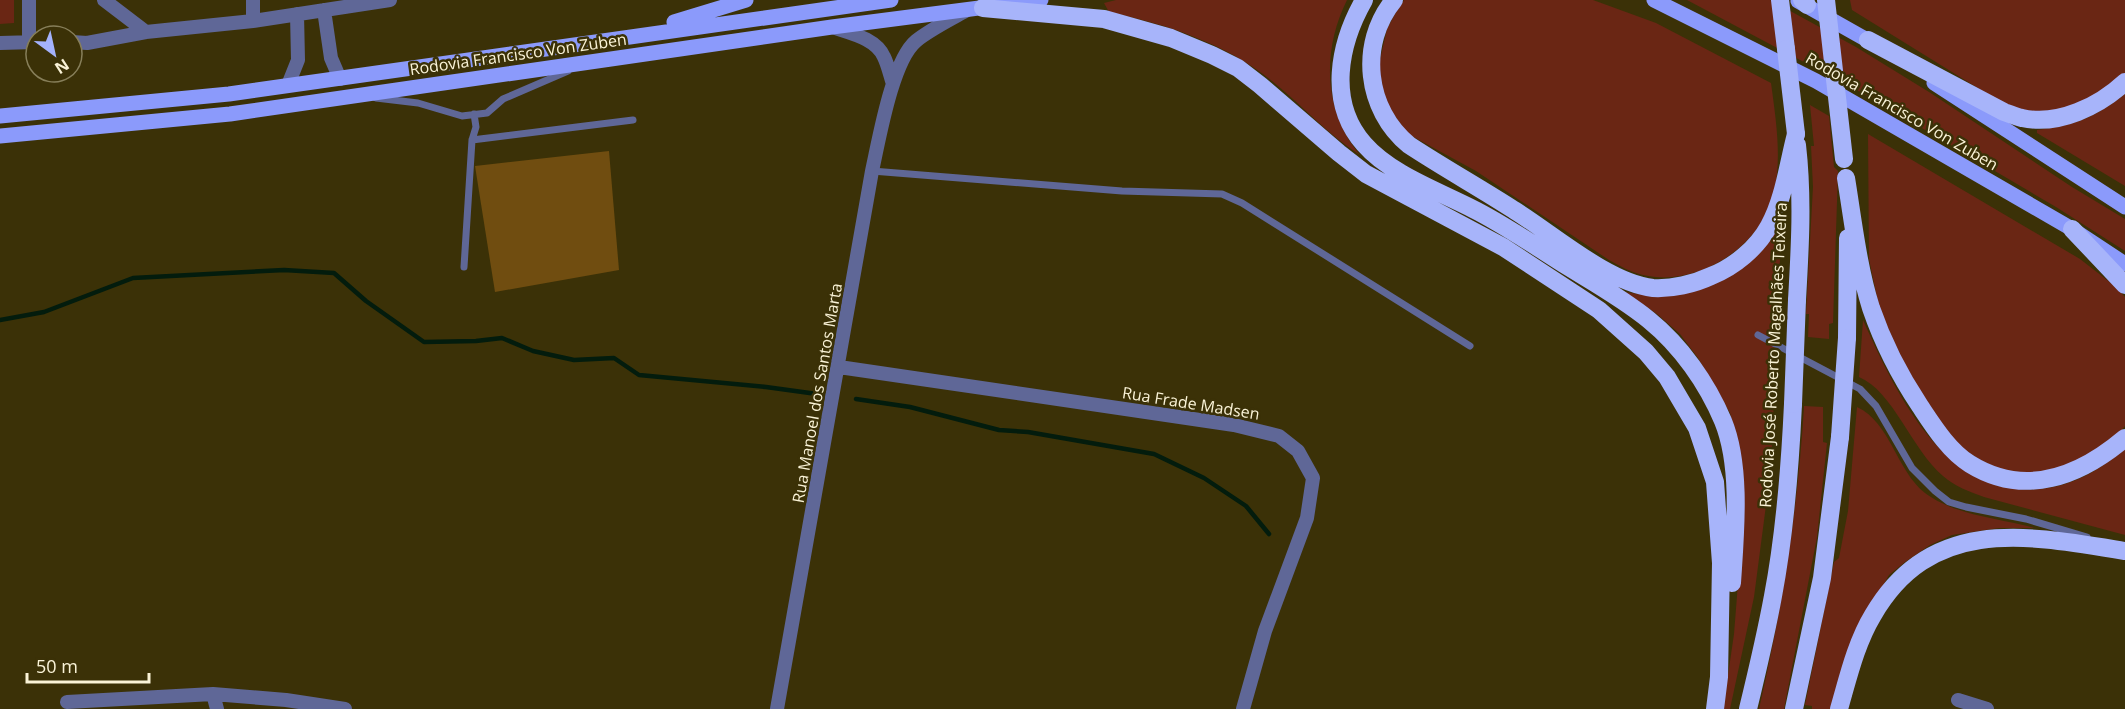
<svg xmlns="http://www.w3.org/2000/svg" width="2125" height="709" viewBox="0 0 2125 709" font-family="'Open Sans',sans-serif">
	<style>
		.green { fill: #6a2614 }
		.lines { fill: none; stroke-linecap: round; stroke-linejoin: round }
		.stream { stroke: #031c0d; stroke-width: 4.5 }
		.building { fill: #704d10 }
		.lane { stroke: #5f6797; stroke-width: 7 }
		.street { stroke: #5f6797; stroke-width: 14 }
		.primary { stroke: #8b9afb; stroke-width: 15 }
		.highway { stroke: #a7b4fa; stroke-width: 18 }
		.highway-bridge { stroke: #a7b4fa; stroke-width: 18 }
		.labels { text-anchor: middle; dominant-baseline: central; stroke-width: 5; stroke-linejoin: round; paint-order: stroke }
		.street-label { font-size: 16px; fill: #faf3d7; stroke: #3b3107 }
	</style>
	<rect width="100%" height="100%" fill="#3b3107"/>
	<path class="green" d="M0,0H14V23L0,24Z
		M1116,0H1347C1322,50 1323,111 1360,155C1327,134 1302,105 1272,81C1227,44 1166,24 1109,12L1104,3Z
		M1404,0H1593L1656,23L1771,83C1776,120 1782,157 1774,193C1761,247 1697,288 1643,275C1630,272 1620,266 1609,260L1476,171L1408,134L1386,104L1378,68L1387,29L1395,14Z
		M1687,0H1770L1856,47L1929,92L2072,187L2125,219V251L2056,207L1864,94Z
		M1850,0H2125V76C2087,100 2057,122 2010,108L1852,10Z
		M2125,94V186L2037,133V130C2076,125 2094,118 2125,94Z
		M1810,105L1829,116L1834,167L1838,171L1833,323L1829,324V339L1808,337L1809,314H1806L1813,187L1811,146H1814Z
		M1868,134L2080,259L2116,287L2125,297V426L2110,444L2063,469L2024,473L2000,469L1982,461L1965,450L1950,436L1903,365L1879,307L1869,259Z
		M1782,213L1771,467L1754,597L1730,709H1723L1734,634L1744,507L1737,443L1730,413L1698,358L1680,334L1657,314L1625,292L1651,296L1692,291Z
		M1863,320C1896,393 1944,498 2040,489C2072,486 2102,470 2125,447V535L1984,497C1970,492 1954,486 1943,476C1912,450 1893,391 1859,377Z
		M1804,406L1823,407V442L1827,443L1817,537L1784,709H1759C1782,608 1798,510 1804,406Z
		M1857,407C1891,423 1896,470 1925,493C1956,516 1999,518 2035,528H1999L1952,535L1930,545L1905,562L1889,575L1861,623L1831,709H1812V706L1805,705L1834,562L1839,558L1848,511Z"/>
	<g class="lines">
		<path class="stream" d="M0,320L44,312L133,278L284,270L334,273L366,301L424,342L476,341L502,338L533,351L574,360L614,358L639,375L766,387L817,394
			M856,399L910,407L999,430L1028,432L1154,454L1204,478L1246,506L1269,534"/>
	</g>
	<path class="building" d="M609,151L619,270L495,292L475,166Z"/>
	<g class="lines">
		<path class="lane" d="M376,98L418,103L462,116L487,113L503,99L568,71
			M472,140L633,120
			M872,171L1122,191L1222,194L1242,203L1470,346
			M464,267L472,140L476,127L474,114
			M1758,335L1860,389L1876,406L1912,468L1935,491L1949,502L1966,507L2026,519L2087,537"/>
		<path class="street" d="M29,0V42
			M104,0L146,32
			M324,10L331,58L340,79
			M253,21V0
			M832,27C849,33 876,38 884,57C888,65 890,75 893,84
			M72,42L87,43L146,32L253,21L390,0
			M0,43L36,42
			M288,85L298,60L297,14
			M839,367L1234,425L1279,436L1298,451L1313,478L1307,518L1265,631L1243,709
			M213,694L217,709
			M1958,700L1987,709
			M67,702L213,694L286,700L345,709
			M777,709L872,171C879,140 892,61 916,41C931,29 950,20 967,10"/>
		<path class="primary" d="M1654,0L1816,81L2072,229L2125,264
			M1798,1L1876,45
			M674,22L746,0
			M1934,83L2125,207
			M0,116L229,94L891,0
			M0,136L230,114L832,27L1041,0"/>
		<path class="highway" d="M1364,0C1339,44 1327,102 1364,144C1390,174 1438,191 1473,209C1503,224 1532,244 1562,263C1591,281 1622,298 1649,320C1681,346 1707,383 1723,421C1742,467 1735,535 1732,583
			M1394,0C1358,44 1366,110 1409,145C1444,168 1480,188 1514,210C1553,234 1608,283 1653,288C1672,289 1694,284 1711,276C1734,267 1757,248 1769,226C1784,199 1788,164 1796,134
			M1780,0L1786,49
			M1802,0L1807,5
			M983,8L1104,19L1171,38L1212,55L1238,68L1260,85L1339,153L1366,174L1503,247L1599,310L1646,352L1667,377L1697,428L1715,482L1721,563L1719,677L1715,709
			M1868,40L2004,112C2010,114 2016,117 2022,118C2059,126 2099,106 2125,82
			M1797,145C1803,197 1800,248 1797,300
			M1846,178C1853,221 1858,267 1871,308C1883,343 1900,376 1920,406C1934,427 1949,451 1970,464C2025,498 2080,476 2125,438
			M2072,229L2125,285
			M1847,338L1848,238
			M1748,709C1757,672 1766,634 1773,596C1785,533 1790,468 1793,404
			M1794,709L1822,578L1840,437
			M1839,709C1848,678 1856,643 1873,615C1931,515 2028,535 2125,551"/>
		<path class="highway-bridge" d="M1826,0L1844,159
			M1786,49L1796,134
			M1793,404L1797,300
			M1840,437L1847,338"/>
	</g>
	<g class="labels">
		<g class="street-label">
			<text transform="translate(518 54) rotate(-8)">Rodovia Francisco Von Zuben</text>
			<text transform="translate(1902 111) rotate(30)">Rodovia Francisco Von Zuben</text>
			<text transform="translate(1773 355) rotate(-87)">Rodovia José Roberto Magalhães Teixeira</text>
			<text transform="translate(817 393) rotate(-80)">Rua Manoel dos Santos Marta</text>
			<text transform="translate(1191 403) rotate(9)">Rua Frade Madsen</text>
		</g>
	</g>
	<g transform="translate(54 54) rotate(147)"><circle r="28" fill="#3b3107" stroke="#877f5a" stroke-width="1.5"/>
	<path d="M0-4.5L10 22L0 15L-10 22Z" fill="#a4b2fc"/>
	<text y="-9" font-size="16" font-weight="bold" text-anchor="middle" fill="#faf3d7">N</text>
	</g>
	<path d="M27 673v9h122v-9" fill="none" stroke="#faf3d7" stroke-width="3"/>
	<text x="36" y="673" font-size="18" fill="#faf3d7" stroke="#3b3107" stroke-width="4.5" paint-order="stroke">50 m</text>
</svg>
